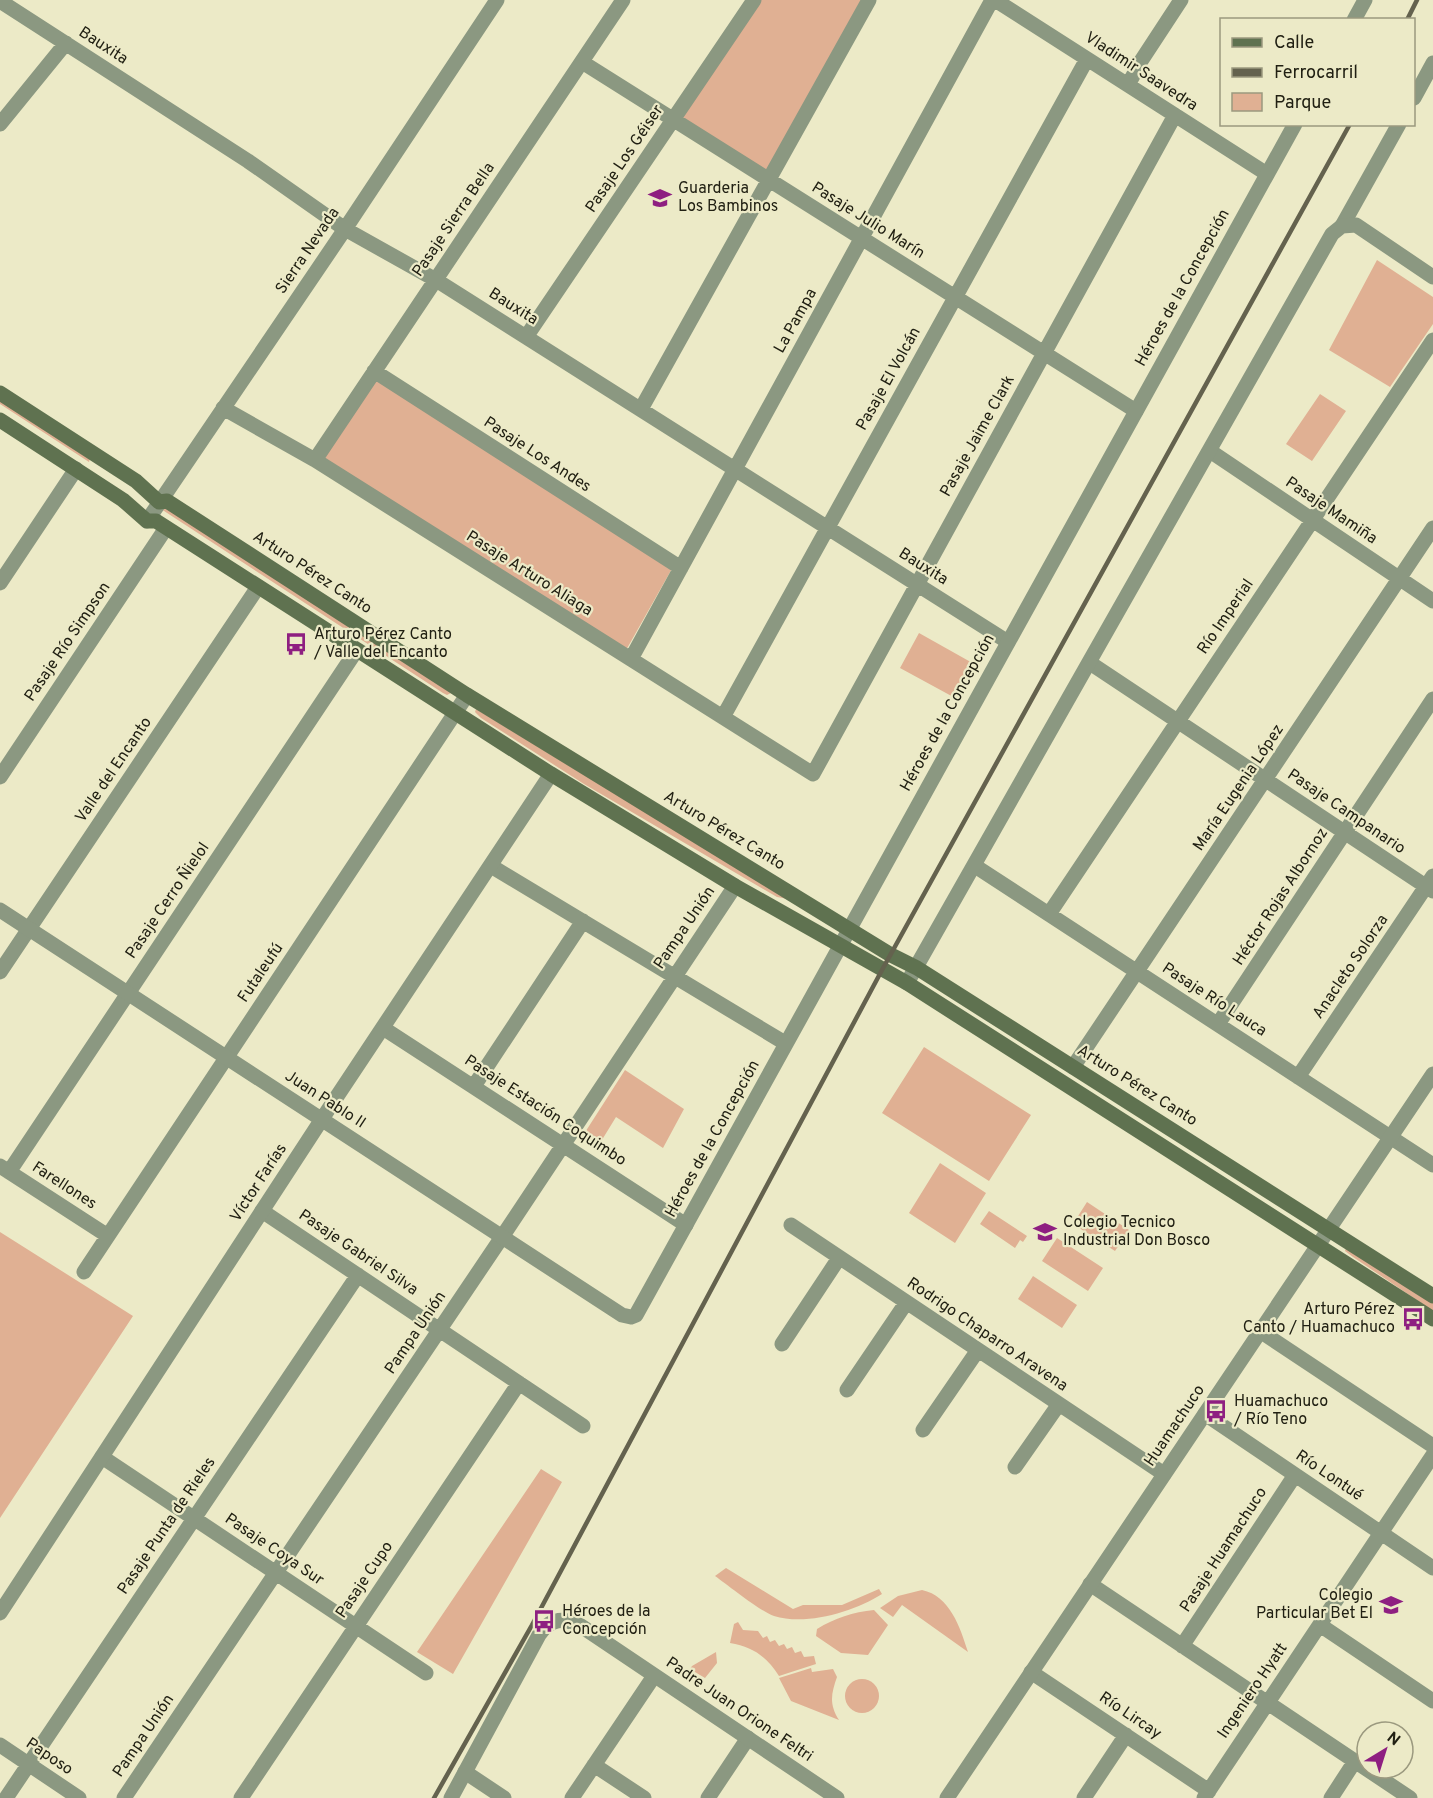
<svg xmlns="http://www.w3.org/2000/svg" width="1433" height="1798" viewBox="0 0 1433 1798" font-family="Overpass,sans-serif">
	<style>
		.green { fill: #e0b093 }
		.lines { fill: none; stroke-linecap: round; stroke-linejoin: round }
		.minor { stroke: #8b9881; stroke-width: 15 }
		.tertiary { stroke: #8b9881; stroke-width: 15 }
		.secondary { stroke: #5f7250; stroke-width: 15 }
		.rail { stroke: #64624e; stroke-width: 4.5 }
		.labels { text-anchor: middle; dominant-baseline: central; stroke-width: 4.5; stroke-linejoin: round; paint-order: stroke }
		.street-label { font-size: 16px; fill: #212013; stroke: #eceac7 }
		.poi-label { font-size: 16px; fill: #212013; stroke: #eceac7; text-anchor: start }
	</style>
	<rect width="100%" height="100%" fill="#eceac7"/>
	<path class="green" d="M757,0H864L767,173L678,117Z
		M1377,260L1433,297V324L1390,387L1329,350Z
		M376,377L674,565L625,652L321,457Z
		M1320,394L1346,411L1312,461L1286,444Z
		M0,396L91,455L89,462L0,404Z
		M162,502L453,692L447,695L443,693L161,509Z
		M919,633L976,665L957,699L900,668Z
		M476,709L788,899L777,897L584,784L481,718L475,712Z
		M924,1047L1031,1115L989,1181L882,1113Z
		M625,1070L684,1109L663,1148L616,1117L597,1148L582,1137Z
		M940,1163L986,1193L955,1243L909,1213Z
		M1087,1202L1129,1230L1115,1251L1073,1224Z
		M989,1211L1027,1236L1023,1242L1020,1240L1015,1248L980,1224Z
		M0,1232L133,1316L0,1518Z
		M1057,1238L1103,1268L1088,1291L1042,1261Z
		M1346,1248L1433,1303V1311L1353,1257L1345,1251Z
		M1033,1276L1077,1305L1062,1328L1018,1299Z
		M541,1469L562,1482L453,1674L417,1652Z
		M726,1568L793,1609L803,1605H842L879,1589L882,1594C854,1612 806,1626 774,1616C760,1611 729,1586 715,1576Z
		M922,1590C950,1596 960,1627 968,1652L902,1605L893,1617L880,1608L898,1596Z
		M874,1610L888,1625L868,1655L841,1653L816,1636L817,1629C835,1618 853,1612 874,1610Z
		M738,1622L743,1630L758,1631L763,1638L767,1636L770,1642L775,1640L779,1646L784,1644L787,1649L792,1647L795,1653L801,1651L804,1657L814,1656L816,1664L779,1676C766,1656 753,1647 730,1643L734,1624Z
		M716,1652L717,1663L705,1678L690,1669L692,1666Z
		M811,1668L812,1672L833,1669L837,1677C831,1694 829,1704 839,1720L791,1701L779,1678Z
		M845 1696a17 17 0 1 1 34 0a17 17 0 1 1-34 0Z"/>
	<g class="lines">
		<path class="minor" d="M995,0L1267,174
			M0,1L248,161L345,229L436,280L1008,642
			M582,62L1136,411
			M1128,85L1141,61L1181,0
			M1414,98L1433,63
			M0,124L66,43
			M1342,226L1399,124
			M526,337L754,0
			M374,371L681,568
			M223,408L315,460L813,774L1175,115
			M641,409L869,0
			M1210,451L1433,601
			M315,460L623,0
			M147,521L345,229L497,0
			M0,583L76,469
			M631,659L992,0
			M1090,663L1433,891
			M723,717L1087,59
			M0,777L166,528
			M491,866L785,1043
			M975,866L1433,1165
			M1049,914L1433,340
			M0,972L258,587
			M1218,1024L1433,699
			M383,1028L686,1225
			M1073,1067L1433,528
			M1298,1077L1433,876
			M474,1086L583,921
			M0,1166L108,1236
			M9,1172L356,651
			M262,1211L583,1426
			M791,1225L1164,1474
			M84,1272L467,695
			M1260,1331L1433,1446
			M782,1344L839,1258
			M847,1390L906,1303
			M1205,1414L1433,1568
			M923,1430L978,1350
			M102,1457L426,1673
			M1015,1467L1059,1404
			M1090,1584L1410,1798
			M1320,1625L1433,1701
			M1182,1646L1295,1475
			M1031,1672L1209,1791
			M0,1745L79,1798
			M594,1765L644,1798
			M465,1772L504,1798
			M6,1798L358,1275
			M124,1798L502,1237L735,886
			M241,1798L519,1383
			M572,1798L654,1676
			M708,1798L748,1738
			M1084,1798L1126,1735
			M1204,1798L1433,1455
			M1331,1798L1355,1761"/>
		<path class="tertiary" d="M1354,20L1365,0
			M0,910L622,1315L631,1317L636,1315L1295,124
			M907,983L1332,234L1342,226L1356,225L1433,277
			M0,1613L322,1119L551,774
			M451,1798L539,1635C550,1618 564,1617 581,1626L837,1798
			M947,1798L1433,1074"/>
		<path class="secondary" d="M0,393L136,481L159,502L167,501L467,695L891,955L917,968L1433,1296
			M0,420L123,500L147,521H156L551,774L735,886L907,983L1433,1319"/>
		<path class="rail" d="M1407,20L1417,0
			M434,1798L532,1625L882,970L1350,124"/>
	</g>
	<defs>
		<g id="school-bare" transform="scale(1.8)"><path d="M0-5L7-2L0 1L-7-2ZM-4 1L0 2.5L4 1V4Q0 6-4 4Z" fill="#8e1f81" stroke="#eceac7" stroke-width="2.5" paint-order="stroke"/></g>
		<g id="bus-bare" transform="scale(1.8)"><path d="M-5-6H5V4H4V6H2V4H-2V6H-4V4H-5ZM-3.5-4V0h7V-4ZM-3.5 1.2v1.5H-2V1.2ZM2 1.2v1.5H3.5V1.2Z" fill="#8e1f81" stroke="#eceac7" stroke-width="2.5" paint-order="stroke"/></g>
	</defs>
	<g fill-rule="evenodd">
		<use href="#school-bare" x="660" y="198"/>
		<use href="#bus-bare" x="296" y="644"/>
		<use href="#school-bare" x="1045" y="1232"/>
		<use href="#bus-bare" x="1413" y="1319"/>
		<use href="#bus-bare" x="1216" y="1411"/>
		<use href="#school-bare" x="1391" y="1605"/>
		<use href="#bus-bare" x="544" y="1621"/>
	</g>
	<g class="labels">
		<g class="street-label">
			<text transform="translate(103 46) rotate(33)">Bauxita</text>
			<text transform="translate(1141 72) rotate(33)">Vladimir Saavedra</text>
			<text transform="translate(625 159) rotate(-56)">Pasaje Los Géiser</text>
			<text transform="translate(454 220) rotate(-56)">Pasaje Sierra Bella</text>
			<text transform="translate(868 221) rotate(32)">Pasaje Julio Marín</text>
			<text transform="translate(308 251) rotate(-56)">Sierra Nevada</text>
			<text transform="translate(1183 288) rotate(-61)">Héroes de la Concepción</text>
			<text transform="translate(513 307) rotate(32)">Bauxita</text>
			<text transform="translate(796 321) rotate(-61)">La Pampa</text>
			<text transform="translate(889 379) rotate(-61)">Pasaje El Volcán</text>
			<text transform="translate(978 436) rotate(-61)">Pasaje Jaime Clark</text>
			<text transform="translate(537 455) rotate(33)">Pasaje Los Andes</text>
			<text transform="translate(1331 511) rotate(34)">Pasaje Mamiña</text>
			<text transform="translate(923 567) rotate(32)">Bauxita</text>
			<text transform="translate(312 573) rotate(33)">Arturo Pérez Canto</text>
			<text transform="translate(529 574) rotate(32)">Pasaje Arturo Aliaga</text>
			<text transform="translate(1226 617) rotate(-56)">Río Imperial</text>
			<text transform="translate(68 642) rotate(-56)">Pasaje Río Simpson</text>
			<text transform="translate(948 713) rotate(-61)">Héroes de la Concepción</text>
			<text transform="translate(114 770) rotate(-56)">Valle del Encanto</text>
			<text transform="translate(1239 788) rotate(-56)">María Eugenia López</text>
			<text transform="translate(1346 812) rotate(34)">Pasaje Campanario</text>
			<text transform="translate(724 831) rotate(31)">Arturo Pérez Canto</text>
			<text transform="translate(1281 897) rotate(-57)">Héctor Rojas Albornoz</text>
			<text transform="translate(168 901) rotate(-56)">Pasaje Cerro Ñielol</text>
			<text transform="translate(685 928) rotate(-56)">Pampa Unión</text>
			<text transform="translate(1351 967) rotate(-56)">Anacleto Solorza</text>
			<text transform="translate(261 973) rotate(-56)">Futaleufú</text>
			<text transform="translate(1214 1000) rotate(33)">Pasaje Río Lauca</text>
			<text transform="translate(1137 1086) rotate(32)">Arturo Pérez Canto</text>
			<text transform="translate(325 1100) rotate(33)">Juan Pablo II</text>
			<text transform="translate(545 1111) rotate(33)">Pasaje Estación Coquimbo</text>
			<text transform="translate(713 1139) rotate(-61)">Héroes de la Concepción</text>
			<text transform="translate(259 1183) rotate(-57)">Víctor Farías</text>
			<text transform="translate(64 1186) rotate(33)">Farellones</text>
			<text transform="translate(358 1253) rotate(34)">Pasaje Gabriel Silva</text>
			<text transform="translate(416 1333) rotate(-56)">Pampa Unión</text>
			<text transform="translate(987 1335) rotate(34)">Rodrigo Chaparro Aravena</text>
			<text transform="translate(1175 1426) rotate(-56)">Huamachuco</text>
			<text transform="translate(1329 1476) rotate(34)">Río Lontué</text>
			<text transform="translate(167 1526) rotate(-56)">Pasaje Punta de Rieles</text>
			<text transform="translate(274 1550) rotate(34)">Pasaje Coya Sur</text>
			<text transform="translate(1224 1550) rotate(-57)">Pasaje Huamachuco</text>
			<text transform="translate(365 1580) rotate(-56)">Pasaje Cupo</text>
			<text transform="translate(1253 1691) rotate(-56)">Ingeniero Hyatt</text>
			<text transform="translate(739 1710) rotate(34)">Padre Juan Orione Feltri</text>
			<text transform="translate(1130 1716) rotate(34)">Río Lircay</text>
			<text transform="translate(144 1736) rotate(-56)">Pampa Unión</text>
			<text transform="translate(49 1757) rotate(34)">Paposo</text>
		</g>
		<g class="poi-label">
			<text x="678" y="189">Guarderia<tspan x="678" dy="18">Los Bambinos</tspan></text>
			<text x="314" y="635">Arturo Pérez Canto<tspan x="314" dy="18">/ Valle del Encanto</tspan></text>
			<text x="1063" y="1223">Colegio Tecnico<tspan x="1063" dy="18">Industrial Don Bosco</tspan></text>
			<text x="1395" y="1310" text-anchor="end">Arturo Pérez<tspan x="1395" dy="18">Canto / Huamachuco</tspan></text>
			<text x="1234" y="1402">Huamachuco<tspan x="1234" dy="18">/ Río Teno</tspan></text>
			<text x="1373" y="1596" text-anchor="end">Colegio<tspan x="1373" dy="18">Particular Bet El</tspan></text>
			<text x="562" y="1612">Héroes de la<tspan x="562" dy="18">Concepción</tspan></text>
		</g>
	</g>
	<rect x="1220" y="18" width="195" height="108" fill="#eceac7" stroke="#9b997f" stroke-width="1.5"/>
	<rect x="1232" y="38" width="30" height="9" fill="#5f7250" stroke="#9b997f" stroke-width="1.5"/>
	<text x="1274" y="48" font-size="18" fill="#212013">Calle</text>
	<rect x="1232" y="68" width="30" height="9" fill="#64624e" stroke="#9b997f" stroke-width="1.5"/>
	<text x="1274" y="78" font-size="18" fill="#212013">Ferrocarril</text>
	<rect x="1232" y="93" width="30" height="18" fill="#e0b093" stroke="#9b997f" stroke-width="1.5"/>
	<text x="1274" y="108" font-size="18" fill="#212013">Parque</text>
	<g transform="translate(1385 1750) rotate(38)"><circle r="28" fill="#eceac7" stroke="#9b997f" stroke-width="1.5"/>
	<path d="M0-4.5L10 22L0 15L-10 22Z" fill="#8e1f81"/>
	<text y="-9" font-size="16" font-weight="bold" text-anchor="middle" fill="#212013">N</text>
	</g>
</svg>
